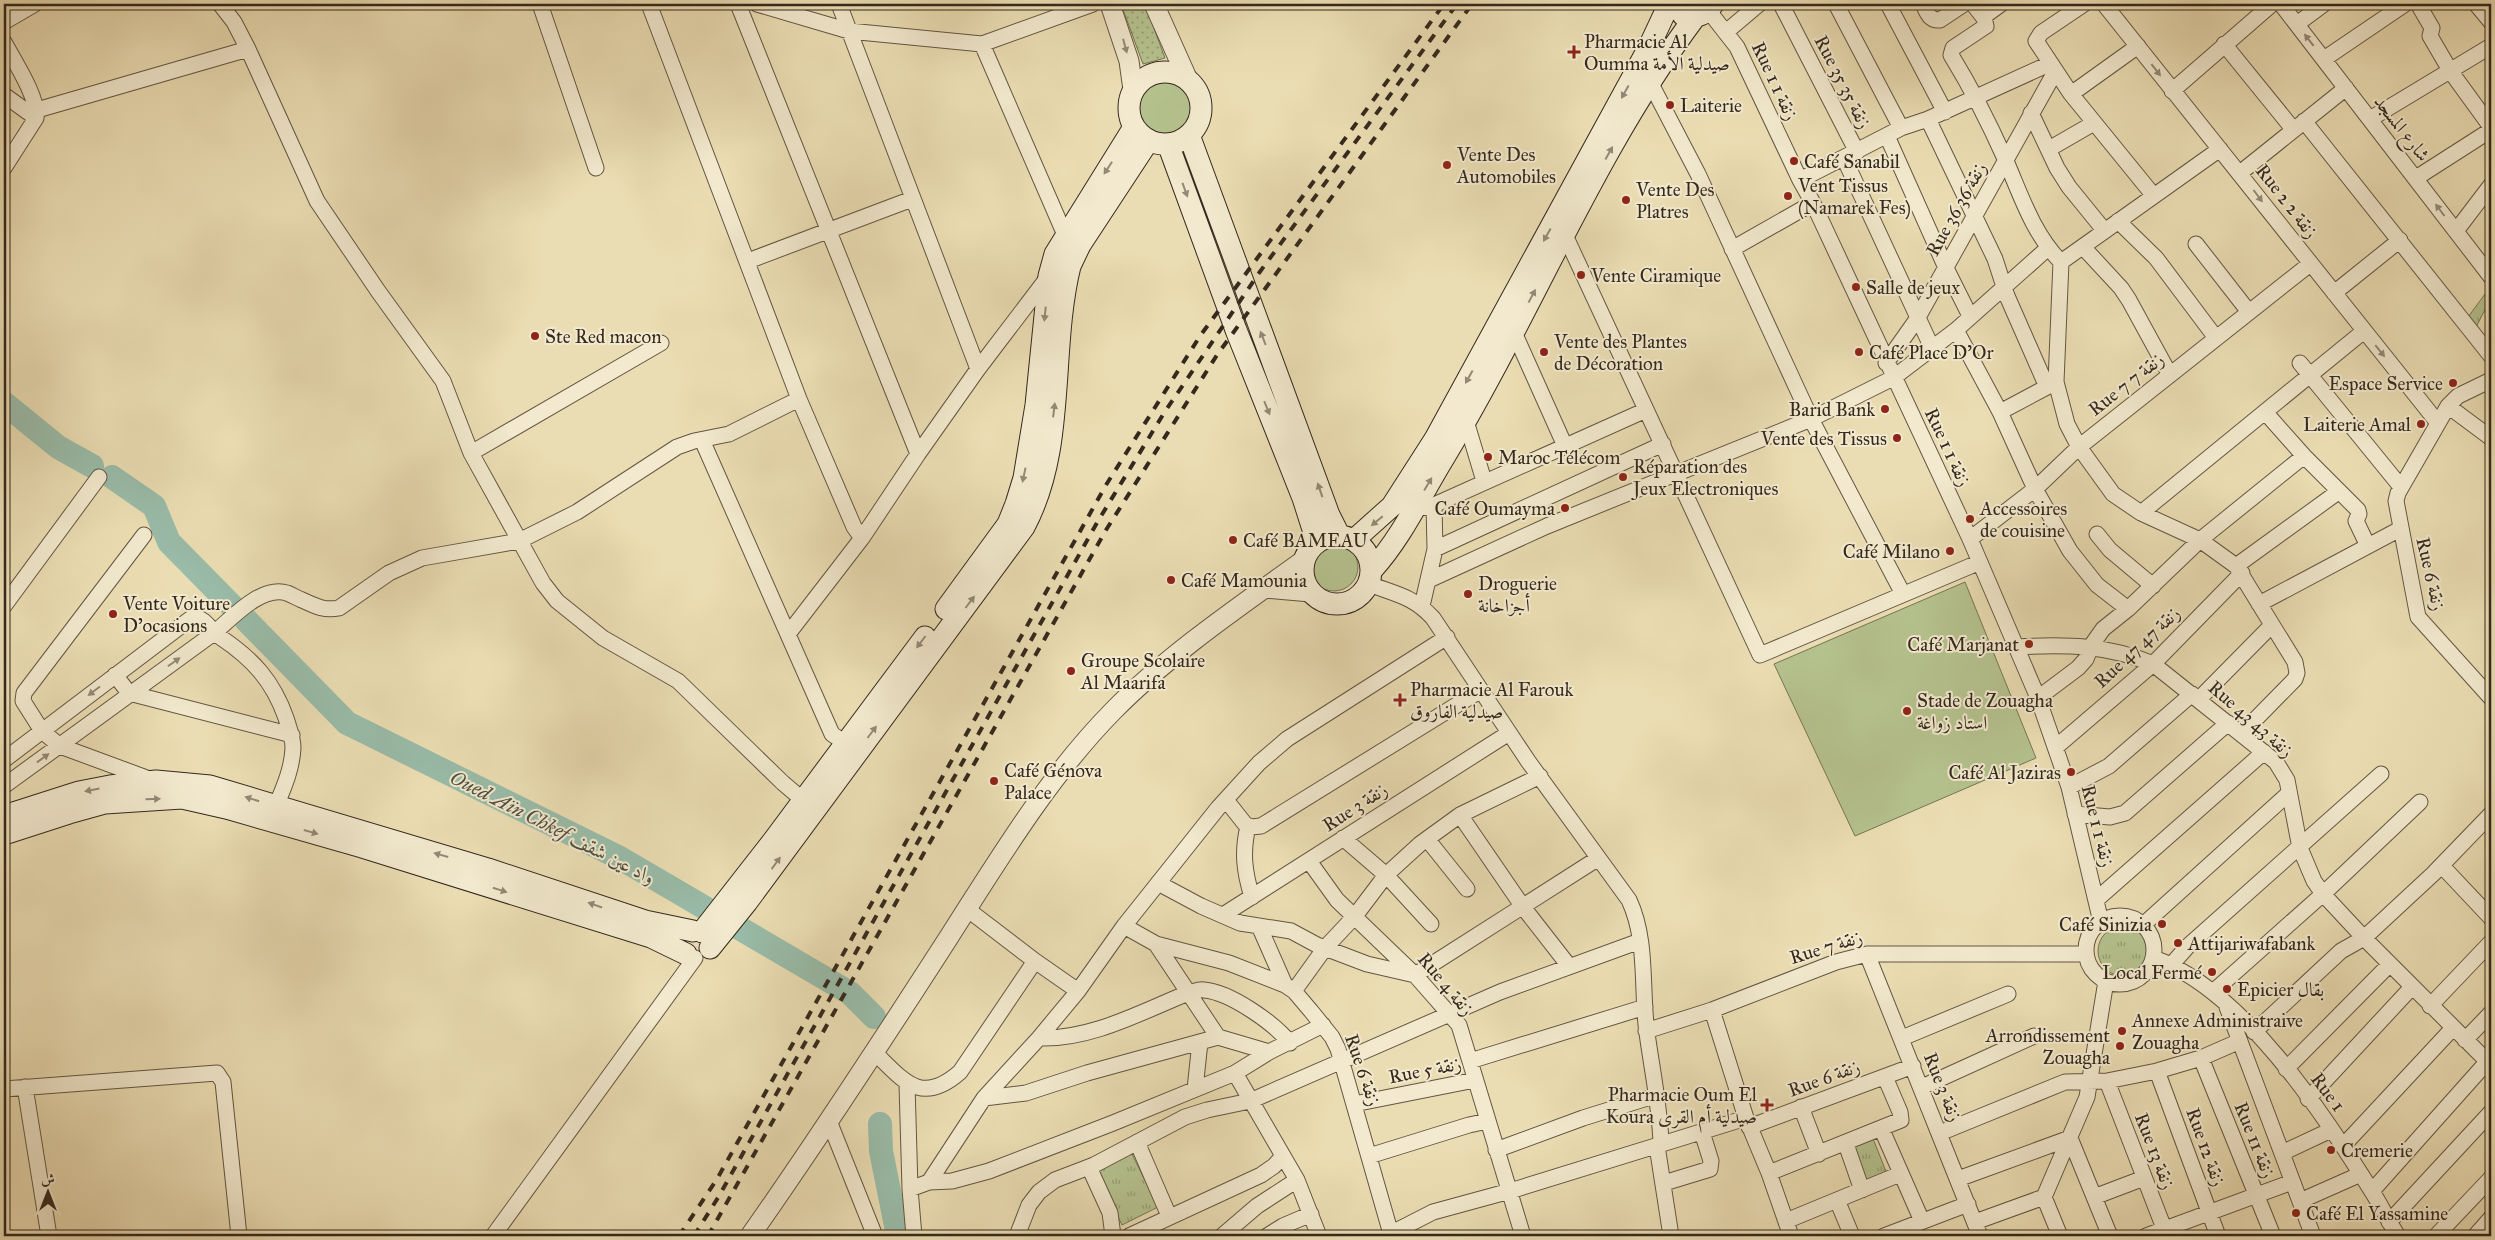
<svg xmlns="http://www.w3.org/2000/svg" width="2495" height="1240" viewBox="0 0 2495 1240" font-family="'IM FELL Great Primer',Amiri,serif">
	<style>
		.grass { fill: #b5c28e; stroke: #747656 }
		.park { fill: url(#park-tufts); stroke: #747656 }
		.garden { fill: url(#garden-dots); stroke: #747656 }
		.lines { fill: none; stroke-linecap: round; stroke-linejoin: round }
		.river { stroke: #99bca9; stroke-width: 24 }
		.minor-casing { stroke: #625642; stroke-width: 17 }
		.tertiary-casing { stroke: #625642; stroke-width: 21 }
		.secondary-casing { stroke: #34291d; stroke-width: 23 }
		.minor { stroke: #f2e9ce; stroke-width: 15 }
		.tertiary { stroke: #f2e9ce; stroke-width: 19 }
		.secondary { stroke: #f2e9ce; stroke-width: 21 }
		.rail { stroke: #34291d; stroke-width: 4; stroke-dasharray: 9 9; stroke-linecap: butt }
		.oneway { fill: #938976 }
		.poi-dot { fill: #8f2418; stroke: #f2e9ce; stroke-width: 2 }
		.labels { text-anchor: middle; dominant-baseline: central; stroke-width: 4; stroke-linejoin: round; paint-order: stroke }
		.poi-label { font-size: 19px; fill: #34291d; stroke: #f2e9ce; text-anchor: start }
		.street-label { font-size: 19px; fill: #34291d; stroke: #f2e9ce }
		.water-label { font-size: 20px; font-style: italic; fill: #4d4e40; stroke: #f2e9ce }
	</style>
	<defs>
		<pattern id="park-tufts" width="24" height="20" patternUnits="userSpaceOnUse" patternTransform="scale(1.25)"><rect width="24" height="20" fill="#b5c28e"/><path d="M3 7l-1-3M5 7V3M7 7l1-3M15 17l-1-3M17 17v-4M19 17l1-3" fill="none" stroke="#949e73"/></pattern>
		<pattern id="garden-dots" width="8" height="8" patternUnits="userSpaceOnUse" patternTransform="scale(1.25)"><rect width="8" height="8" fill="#b5c28e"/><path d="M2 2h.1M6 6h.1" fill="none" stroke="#949e73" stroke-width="1.8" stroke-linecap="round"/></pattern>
	</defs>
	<rect width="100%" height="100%" fill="#ebddb3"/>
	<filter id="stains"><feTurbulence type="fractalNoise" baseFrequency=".004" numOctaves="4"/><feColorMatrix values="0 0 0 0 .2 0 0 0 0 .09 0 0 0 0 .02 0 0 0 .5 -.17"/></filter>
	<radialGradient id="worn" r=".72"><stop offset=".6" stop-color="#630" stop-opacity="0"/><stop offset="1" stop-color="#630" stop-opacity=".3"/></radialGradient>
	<path class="grass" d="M1139 109a27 27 0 1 1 54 0a27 27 0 1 1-54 0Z
		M1310 567a24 24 0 1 1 48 0a24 24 0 1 1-48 0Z
		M1965,582L2036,758L1855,836L1774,664Z"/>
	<path class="park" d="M2491,286V298L2476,327L2468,317Z
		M2098 951a25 25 0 1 1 50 0a25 25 0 1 1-50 0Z
		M1872,1136L1887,1174L1856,1186L1841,1148Z
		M1131,1152L1158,1207L1122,1225L1095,1169Z"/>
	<path class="garden" d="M1121,4H1145L1165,58L1143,64Z"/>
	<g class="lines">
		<path class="river" d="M4,403L58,447L92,466
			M112,477L154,506L169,542L231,605
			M246,620L347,723L620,858L850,993L874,1017
			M880,1124L881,1151L898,1236"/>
		<g class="minor-casing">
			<path id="minor" d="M220,4L234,22L248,49L317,201L378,291L443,381L471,453L543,583L557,601L603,638L678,681L783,783L803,800
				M540,4L596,168
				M649,4L799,399L854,527L862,538L918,454L978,369L1048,277
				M738,4L918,454
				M757,4L849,31L982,44L1093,4
				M839,4L978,369
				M1781,4L1857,152
				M1836,4L1901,128
				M1888,4L1945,112
				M1923,4C1927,12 1929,21 1940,20L1964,4
				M1973,4L1984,18L1986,26L1953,48L1951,55C1972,89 1990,125 2006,161C2022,198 2033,233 2061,262L2056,382
				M2084,4L2041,33L2036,41L2071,94L2138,46
				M2104,4L2438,423
				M2281,4L2491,277
				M2418,4L2432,28L2430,36L2451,72L2491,127
				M2476,4L2491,22
				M1708,10L1737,47L1800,180L1813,203L1970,539L2038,698L2069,787L2101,922
				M1983,17L2001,4
				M4,22L35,4
				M2297,24L2324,4
				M1726,32L1759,4
				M4,42C13,59 39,98 36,118L4,168
				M982,44L1065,235
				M2224,44L2293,129
				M2324,59L2405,4
				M1650,82L1698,174L1811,419L1903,594
				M2172,91L2272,4
				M2071,94L2154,196
				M4,95L36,118
				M37,110L248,49
				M2031,113L2057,168L2069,187L2104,230
				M1928,119L1995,259L2007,296L2047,387L2056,382L2067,424L2079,447L2113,494L2141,513L2200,540L2236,566L2295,662L2297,673L2295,679L2242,733
				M2370,119L2491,46
				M2304,121L2491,356
				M1887,136L1946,268L1970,316
				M2049,149L2094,123
				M1844,158L1932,348
				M2240,173L2346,88
				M2416,178L2491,130
				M1800,180L1901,128L1928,119L2049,64
				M2118,221L2156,258L2216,338
				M2456,231L2491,185
				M1564,233L1760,655L1980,562
				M2196,244L2249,312
				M2083,247L2121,288L2129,300L2170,375
				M1732,249L1813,203
				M748,261L912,199
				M2061,262L2220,149
				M2334,293L2400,240
				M1513,330L1565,446
				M1956,330L2000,412L2035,489L2070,551L2097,585L2128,609
				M1886,363L1917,319L2055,72
				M2300,363L2401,487
				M2491,380L2458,396L2448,406L2398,493L2396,501L2418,617L2491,698
				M2448,406L2491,438
				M2000,412L2047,387
				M2265,412L2304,456L2358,510L2359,514L2356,521L2368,546
				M1466,421L1484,481
				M702,440L832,734L845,743
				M471,453L661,343
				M1414,509L1434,505L1646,410
				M2141,513L2364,331
				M2097,534L2110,550L2153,586
				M144,535L24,693L23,701L42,731L60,746L152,780
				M1970,539L2035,489L2079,447L2310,264
				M1435,549L1663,444
				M2236,566L2338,492
				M1429,580L1547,526L1811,419L1893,378L1956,330L2048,248
				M1369,584C1395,594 1413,596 1433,618L1528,761L1629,900C1648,940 1641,990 1647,1033C1652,1070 1660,1107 1661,1144
				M2259,604L2400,529
				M4,606L99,477
				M1422,606L1435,549L1434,505
				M788,634L862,538
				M2017,647C2066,644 2108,645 2153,664L2276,762L2287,780L2300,848L2314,881L2323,894L2364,938L2491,1065
				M115,675L129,693L292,735
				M2038,698L2078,668L2086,659L2091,646L2103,629L2128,609L2200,540L2304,456
				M2199,699L2271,626
				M2056,747L2153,664L2242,573
				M4,760L194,616C206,619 211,631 220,637C253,659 273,681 286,718C289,728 293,737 293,748C292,769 284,787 276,806
				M4,786L214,633C232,618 261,585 287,593C292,595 297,598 302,600C315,606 324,611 339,608L389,573L422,558L519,541L577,512L677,447L694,441L729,434L799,399
				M2069,787L2109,766L2192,694
				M1226,800L1245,824L1251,827L1261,826L1481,690
				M2075,814L2110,817L2125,813L2228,723
				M1460,815L1523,907L1569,966
				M1248,826C1242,852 1244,871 1252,897
				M1343,838L1386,875L1431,924
				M1427,839L1467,889
				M1309,861L1337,900L1415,975L1459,1025L1523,1236
				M2442,866L2491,918
				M1158,883L1201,906L1240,923L1291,931L1317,945L1367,964L1415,975L1597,859
				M2096,900L2264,752
				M1223,915L1509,733
				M2086 950a34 34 0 1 1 68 0a34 34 0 1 1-68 0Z
				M2143,925L2289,793
				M1124,926L1156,944L1229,963L1285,985L1294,991L1311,1011L1332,1037L1338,1049L1391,1234
				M1259,926L1285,985
				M1156,944L1218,1037
				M1867,954L1980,1236
				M2154,958C2244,991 2321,1111 2371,1190C2381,1205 2388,1221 2398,1236
				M1035,961L1078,991
				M2172,964L2188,946L2381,774
				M1294,991L1325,948L1355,916L1386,875L1420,844L1460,815L1540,776
				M2214,991L2323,894L2420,802
				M2430,1006L2491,942
				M2227,1007L2313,1236
				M1712,1010L1746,1118L1769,1173L1791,1236
				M1646,1031L1712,1010L1836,962L1867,954H2086
				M2254,1032L2341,951L2364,938L2433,874L2491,814
				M1039,1038C1091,1040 1141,1012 1188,993C1193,992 1199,989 1204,990C1230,992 1274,1023 1290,1043
				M1902,1038L2008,994
				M2465,1040L2491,1013
				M874,1052C904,1081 921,1106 960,1072L1035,961L967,909
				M2201,1058L2273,1236
				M1470,1061L1645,1007
				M2286,1069L2390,964
				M2157,1071L2218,1236
				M1235,1073L1297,1180L1319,1236
				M2107,1081L2167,1236
				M907,1084L910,1189L914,1236
				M25,1087L49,1236
				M1922,1087L2034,1036
				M4,1089L217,1073L223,1082L239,1236
				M1195,1089L1200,1042
				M984,1098L1026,1093L1087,1073L1218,1037L1269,1052
				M2308,1099L2412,987
				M1354,1104L1475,1080
				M1801,1107L1819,1154
				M829,1121L875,1236
				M1749,1127L1913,1066
				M1882,1130L1922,1221
				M1940,1133L2065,1082L2107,1081L2157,1071L2201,1058L2240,1041
				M1137,1142L1169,1216
				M1846,1144L1862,1190
				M1657,1146L1671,1236
				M2343,1146L2453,1028
				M1496,1150L1583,1118L1657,1095
				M2282,1153L2331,1130
				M1369,1156L1469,1125L1488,1121
				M1089,1167L1110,1213L1113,1236
				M1769,1173L1901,1120L1900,1112L1885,1077
				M1958,1179L2070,1138L2110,1236
				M929,1182L984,1098L1039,1038L1078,991L1124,926L1218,808L1259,763L1287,739L1447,637
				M1664,1183L1710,1169L1711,1161L1702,1132
				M910,1189L929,1182L952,1181L989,1171L1113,1123L1235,1073L1269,1052L1323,1025
				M2372,1191L2487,1062
				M2044,1197L2060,1236
				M2094,1197L2144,1178
				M1837,1200L1852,1236
				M2300,1201L2361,1174
				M1786,1221L1900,1174
				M1975,1222L2044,1197L2087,1097L2106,981
				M2389,1222L2491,1112
				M493,1236L695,958
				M1017,1236L1029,1205L1039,1192L1055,1180L1094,1165L1185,1117L1207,1110L1250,1101L1500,992L1640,941
				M1129,1236L1261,1175L1274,1166L1283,1156
				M1222,1236L1257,1206L1297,1180
				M1267,1236L1283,1226L1311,1214
				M1386,1236L1433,1212L1510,1191L1746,1118
				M1884,1236L1968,1204
				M2146,1236L2292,1182
				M2436,1236L2491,1178
				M2475,1236L2491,1218"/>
		</g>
		<g class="tertiary-casing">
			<path id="tertiary" d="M1110,4L1129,61L1133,90
				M1154,4L1188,80
				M1264,588L1311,592
				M750,1236C819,1138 884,1038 949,937C999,859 1048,777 1113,711C1168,655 1240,606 1304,560"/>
		</g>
		<g class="secondary-casing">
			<path id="secondary" d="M1683,15C1695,19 1706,15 1713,4
				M1129 108a36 36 0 1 1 72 0a36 36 0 1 1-72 0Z
				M1189,135L1329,515L1339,535
				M1168,144L1236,330L1303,498L1317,542
				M1303 570a34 34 0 1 1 68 0a34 34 0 1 1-68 0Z
				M1354,540L1392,506L1435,439L1648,49L1669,4
				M1372,570C1402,537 1421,495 1445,456C1532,312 1594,152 1695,17
				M946,609L1008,524L1016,504L1024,478L1036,405L1049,276L1055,254L1134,127
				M4,816L79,792L110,786L156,781L210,786L488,869L645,921L693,931
				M4,834L69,813L105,803L182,798L226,808L362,847L651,937L686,954
				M702,932L773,841L925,637
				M710,948L747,902L1024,527C1067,447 1049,352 1070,266L1080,245L1149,140"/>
		</g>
		<use href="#minor" class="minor"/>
		<use href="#tertiary" class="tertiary"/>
		<use href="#secondary" class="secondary"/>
		<path class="rail" d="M679,1236L717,1179L1106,485L1200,336L1444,4
			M694,1236L719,1196L1098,521L1164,413L1259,273L1457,4
			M708,1236L1106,530L1217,355L1472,4"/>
	</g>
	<defs><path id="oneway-solid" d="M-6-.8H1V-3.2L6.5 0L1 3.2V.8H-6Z" transform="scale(1.25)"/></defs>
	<g class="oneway">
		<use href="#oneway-solid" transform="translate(2309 40) rotate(-128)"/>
		<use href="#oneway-solid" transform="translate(1125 46) rotate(75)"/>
		<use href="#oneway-solid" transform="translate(2156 70) rotate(52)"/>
		<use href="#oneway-solid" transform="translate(1625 92) rotate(119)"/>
		<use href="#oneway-solid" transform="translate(1609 153) rotate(-61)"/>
		<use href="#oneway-solid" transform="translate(1108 168) rotate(123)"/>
		<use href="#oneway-solid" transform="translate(1185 190) rotate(70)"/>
		<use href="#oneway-solid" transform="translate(2258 196) rotate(53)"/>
		<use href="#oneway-solid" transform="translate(2440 210) rotate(-127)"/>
		<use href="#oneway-solid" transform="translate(1547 235) rotate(119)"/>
		<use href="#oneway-solid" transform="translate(1532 296) rotate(-62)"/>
		<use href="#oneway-solid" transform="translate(1045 314) rotate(96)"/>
		<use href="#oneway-solid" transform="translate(1263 338) rotate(-111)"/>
		<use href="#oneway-solid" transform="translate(2380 351) rotate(51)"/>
		<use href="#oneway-solid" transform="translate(1469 377) rotate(119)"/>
		<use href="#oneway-solid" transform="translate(1267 408) rotate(68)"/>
		<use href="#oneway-solid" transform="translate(1054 410) rotate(-83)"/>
		<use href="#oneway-solid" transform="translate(1024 475) rotate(102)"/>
		<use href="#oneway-solid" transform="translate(1428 484) rotate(-59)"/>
		<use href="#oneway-solid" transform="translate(1320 490) rotate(-109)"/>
		<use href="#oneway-solid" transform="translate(1377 521) rotate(140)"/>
		<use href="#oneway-solid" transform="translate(970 602) rotate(-53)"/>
		<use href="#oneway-solid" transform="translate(921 642) rotate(127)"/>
		<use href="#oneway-solid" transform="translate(174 662) rotate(-35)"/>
		<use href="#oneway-solid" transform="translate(94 691) rotate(143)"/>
		<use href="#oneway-solid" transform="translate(872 732) rotate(-53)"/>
		<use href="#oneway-solid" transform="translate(43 758) rotate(-36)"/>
		<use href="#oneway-solid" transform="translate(92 790) rotate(169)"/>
		<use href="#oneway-solid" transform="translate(153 799) rotate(-2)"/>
		<use href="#oneway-solid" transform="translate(252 799) rotate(-163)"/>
		<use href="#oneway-solid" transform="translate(311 832) rotate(16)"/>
		<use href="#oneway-solid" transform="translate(441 855) rotate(-164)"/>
		<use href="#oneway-solid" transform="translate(776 863) rotate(-54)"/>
		<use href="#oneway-solid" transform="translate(500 890) rotate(17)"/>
		<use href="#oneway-solid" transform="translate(595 905) rotate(-161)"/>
	</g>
	<g class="poi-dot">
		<path d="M1571.5 44.5h5v5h5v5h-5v5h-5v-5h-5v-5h5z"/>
		<circle cx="1670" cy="105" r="5"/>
		<circle cx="1794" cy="161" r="5"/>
		<circle cx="1447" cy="165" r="5"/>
		<circle cx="1788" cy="196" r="5"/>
		<circle cx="1626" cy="200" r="5"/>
		<circle cx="1581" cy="275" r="5"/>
		<circle cx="1856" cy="287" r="5"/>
		<circle cx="535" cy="336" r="5"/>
		<circle cx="1544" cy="352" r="5"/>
		<circle cx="1859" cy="352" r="5"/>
		<circle cx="2453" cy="383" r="5"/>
		<circle cx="1885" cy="409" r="5"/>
		<circle cx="2421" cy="424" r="5"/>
		<circle cx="1897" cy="438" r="5"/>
		<circle cx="1488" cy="457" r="5"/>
		<circle cx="1623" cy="477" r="5"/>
		<circle cx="1565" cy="508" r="5"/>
		<circle cx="1970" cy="519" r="5"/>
		<circle cx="1233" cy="540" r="5"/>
		<circle cx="1950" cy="551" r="5"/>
		<circle cx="1171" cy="580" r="5"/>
		<circle cx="1468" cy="594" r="5"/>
		<circle cx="113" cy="614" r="5"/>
		<circle cx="2029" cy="644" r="5"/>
		<circle cx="1071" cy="671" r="5"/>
		<path d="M1397.5 692.5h5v5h5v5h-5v5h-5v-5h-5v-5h5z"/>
		<circle cx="1907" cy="711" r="5"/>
		<circle cx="2071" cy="772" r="5"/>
		<circle cx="994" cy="781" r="5"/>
		<circle cx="2162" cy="924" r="5"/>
		<circle cx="2178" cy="943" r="5"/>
		<circle cx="2212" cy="972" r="5"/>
		<circle cx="2227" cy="989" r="5"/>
		<circle cx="2122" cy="1031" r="5"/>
		<circle cx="2120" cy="1046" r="5"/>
		<path d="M1764.5 1097.5h5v5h5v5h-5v5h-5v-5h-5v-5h5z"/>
		<circle cx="2331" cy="1150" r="5"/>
		<circle cx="2296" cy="1213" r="5"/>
	</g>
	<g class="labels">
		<g class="poi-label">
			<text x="1584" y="41">Pharmacie Al<tspan x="1584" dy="22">Oumma صيدلية الأمة</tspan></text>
			<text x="1680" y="105">Laiterie</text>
			<text x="1457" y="154">Vente Des<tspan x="1457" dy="22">Automobiles</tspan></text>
			<text x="1804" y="161">Café Sanabil</text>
			<text x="1798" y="185">Vent Tissus<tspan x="1798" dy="22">(Namarek Fes)</tspan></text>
			<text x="1636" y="189">Vente Des<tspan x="1636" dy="22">Platres</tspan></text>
			<text x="1591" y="275">Vente Ciramique</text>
			<text x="1866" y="287">Salle de jeux</text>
			<text x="545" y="336">Ste Red macon</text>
			<text x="1554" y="341">Vente des Plantes<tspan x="1554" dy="22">de Décoration</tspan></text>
			<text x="1869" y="352">Café Place D'Or</text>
			<text x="2443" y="383" text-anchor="end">Espace Service</text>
			<text x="1875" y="409" text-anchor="end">Barid Bank</text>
			<text x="2411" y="424" text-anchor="end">Laiterie Amal</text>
			<text x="1887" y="438" text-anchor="end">Vente des Tissus</text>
			<text x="1498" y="457">Maroc Télécom</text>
			<text x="1633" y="466">Réparation des<tspan x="1633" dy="22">Jeux Electroniques</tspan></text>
			<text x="1555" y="508" text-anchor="end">Café Oumayma</text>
			<text x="1980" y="508">Accessoires<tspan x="1980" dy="22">de couisine</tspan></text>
			<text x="1243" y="540">Café BAMEAU</text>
			<text x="1940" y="551" text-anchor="end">Café Milano</text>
			<text x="1181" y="580">Café Mamounia</text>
			<text x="1478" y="583">Droguerie<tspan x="1478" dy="22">أجزاخانة</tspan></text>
			<text x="123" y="603">Vente Voiture<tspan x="123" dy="22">D'ocasions</tspan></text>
			<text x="2019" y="644" text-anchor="end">Café Marjanat</text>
			<text x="1081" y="660">Groupe Scolaire<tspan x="1081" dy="22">Al Maarifa</tspan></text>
			<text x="1410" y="689">Pharmacie Al Farouk<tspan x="1410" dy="22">صيدلية الفاروق</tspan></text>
			<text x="1917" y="700">Stade de Zouagha<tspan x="1917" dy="22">استاد زواغة</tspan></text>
			<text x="1004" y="770">Café Génova<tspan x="1004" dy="22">Palace</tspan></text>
			<text x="2061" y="772" text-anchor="end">Café Al Jaziras</text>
			<text x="2152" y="924" text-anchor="end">Café Sinizia</text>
			<text x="2188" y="943">Attijariwafabank</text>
			<text x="2202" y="972" text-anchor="end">Local Fermé</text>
			<text x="2237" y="989">Epicier بقال</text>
			<text x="2132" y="1020">Annexe Administraive<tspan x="2132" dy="22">Zouagha</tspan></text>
			<text x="2110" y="1035" text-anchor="end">Arrondissement<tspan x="2110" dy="22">Zouagha</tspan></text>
			<text x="1757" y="1094" text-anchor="end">Pharmacie Oum El<tspan x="1757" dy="22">Koura صيدلية أم القرى</tspan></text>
			<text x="2341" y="1150">Cremerie</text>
			<text x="2306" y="1213">Café El Yassamine</text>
		</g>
		<g class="street-label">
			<text transform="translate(1775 81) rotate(65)">Rue 1 زنقة 1</text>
			<text transform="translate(1843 82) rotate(63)">Rue 35 زنقة 35</text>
			<text transform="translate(2402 128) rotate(52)">شارع المسجد</text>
			<text transform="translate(2287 201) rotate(52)">Rue 2 زنقة 2</text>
			<text transform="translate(1956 209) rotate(-61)">Rue 36 زنقة 36</text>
			<text transform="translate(2126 384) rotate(-38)">Rue 7 زنقة 7</text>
			<text transform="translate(1948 447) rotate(65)">Rue 1 زنقة 1</text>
			<text transform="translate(2431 574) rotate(77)">Rue 6 زنقة</text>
			<text transform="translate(2137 647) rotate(-43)">Rue 47 زنقة 47</text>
			<text transform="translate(2251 719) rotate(41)">Rue 43 زنقة 43</text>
			<text transform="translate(1355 807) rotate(-33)">Rue 3 زنقة</text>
			<text transform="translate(2098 826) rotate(76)">Rue 1 زنقة 1</text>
			<text transform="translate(1826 947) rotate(-17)">Rue 7 زنقة</text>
			<text transform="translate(1446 984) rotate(50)">Rue 4 زنقة</text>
			<text transform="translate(1363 1070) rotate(71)">Rue 6 زنقة</text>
			<text transform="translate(1425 1070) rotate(-11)">Rue 5 زنقة</text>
			<text transform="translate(1824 1078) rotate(-20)">Rue 6 زنقة</text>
			<text transform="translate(1943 1087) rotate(68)">Rue 3 زنقة</text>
			<text transform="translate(2328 1092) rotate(53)">Rue 1</text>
			<text transform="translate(2255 1140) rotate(68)">Rue 11 زنقة</text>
			<text transform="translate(2206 1147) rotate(70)">Rue 12 زنقة</text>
			<text transform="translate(2155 1151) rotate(69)">Rue 13 زنقة</text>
		</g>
		<g class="water-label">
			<text transform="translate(553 827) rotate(27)">Oued Aïn Chkef واد عين شقف</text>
		</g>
	</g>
	<rect width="2495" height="1240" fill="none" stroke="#ebddb3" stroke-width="20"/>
	<rect x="5" y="5" width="2485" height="1230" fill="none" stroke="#34291d" stroke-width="2.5"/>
	<rect x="10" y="10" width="2475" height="1220" fill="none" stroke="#34291d"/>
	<g transform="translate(48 1192)" stroke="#f2e9ce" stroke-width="4" paint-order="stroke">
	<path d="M0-4L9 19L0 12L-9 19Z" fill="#34291d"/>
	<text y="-8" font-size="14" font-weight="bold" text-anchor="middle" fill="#34291d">ش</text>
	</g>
	<rect width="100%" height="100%" filter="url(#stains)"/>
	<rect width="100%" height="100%" fill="url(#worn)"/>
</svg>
